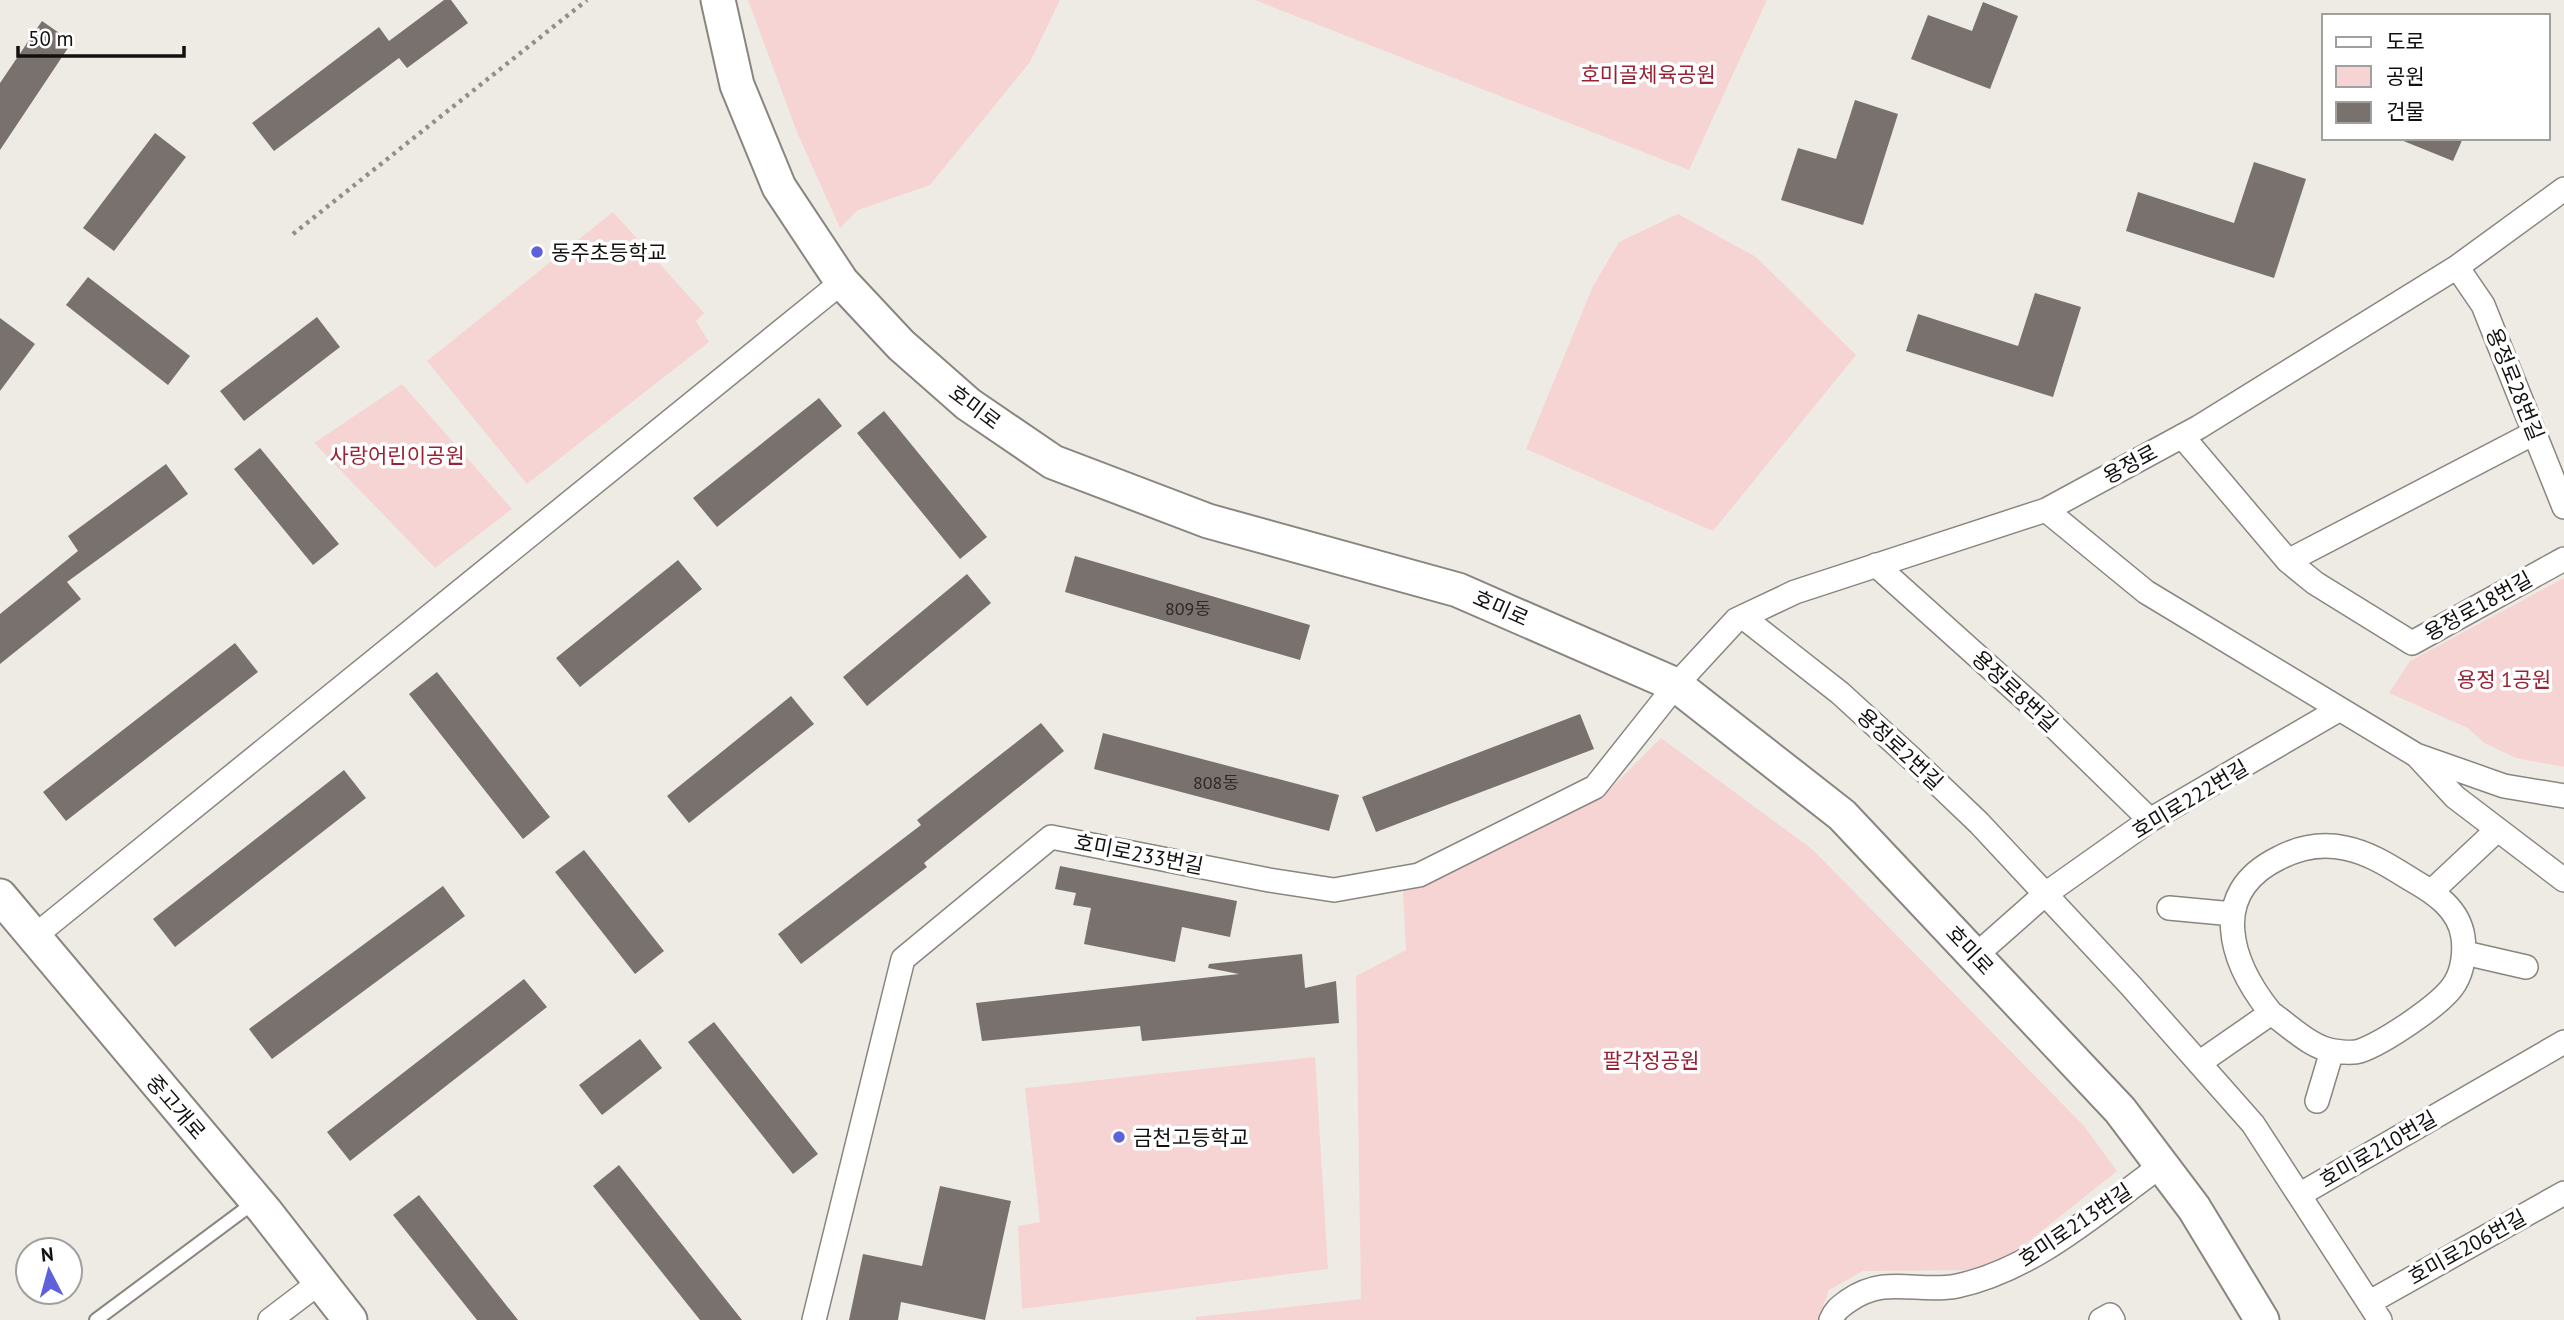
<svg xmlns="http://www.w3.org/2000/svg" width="2564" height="1320" viewBox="0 0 2564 1320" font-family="'PT Sans','Noto Sans KR',sans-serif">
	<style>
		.green { fill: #f7d4d4 }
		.building { fill: #78716d }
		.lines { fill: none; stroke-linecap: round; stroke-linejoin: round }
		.lane-casing { stroke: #89867f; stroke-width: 16 }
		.street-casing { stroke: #89867f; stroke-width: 26 }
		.secondary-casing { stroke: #89867f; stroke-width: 37 }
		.path { stroke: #918f8a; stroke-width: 4.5; stroke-dasharray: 3.5 5; stroke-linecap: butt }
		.lane { stroke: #fff; stroke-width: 12 }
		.street { stroke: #fff; stroke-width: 23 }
		.secondary { stroke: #fff; stroke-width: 33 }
		.poi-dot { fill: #5d62da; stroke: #fff; stroke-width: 2.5 }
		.labels { text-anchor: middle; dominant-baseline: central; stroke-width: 7; stroke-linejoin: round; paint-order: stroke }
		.number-label { font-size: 18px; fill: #2c2926 }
		.park-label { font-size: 21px; fill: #9a2134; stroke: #fff }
		.poi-label { font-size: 21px; fill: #12110f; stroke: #fff; text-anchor: start }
		.street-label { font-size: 21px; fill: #12110f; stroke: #fff }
	</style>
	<rect width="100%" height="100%" fill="#eeebe4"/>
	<path class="green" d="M748,0H1060L1030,62L930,185L858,210L840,228L797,132Z
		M1255,0H1767L1689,170Z
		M613,212L704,313L696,321L709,342L527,484L427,361Z
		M1678,214L1756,257L1856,355L1713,531L1526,449L1593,286L1619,242Z
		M402,384L512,509L435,568L314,443Z
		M2564,578V767L2516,758L2484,743L2468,728L2389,693L2410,661Z
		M1661,738L1812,849L2084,1126L2117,1171L2008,1258L1977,1270L1863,1271L1829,1290L1818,1320H1196V1317L1361,1299L1356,976L1406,950L1403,891L1608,791Z
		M1315,1057L1328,1269L1022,1309L1018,1226L1040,1222L1025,1088Z"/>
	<path class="building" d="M444,0H451L468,23L407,68L399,58L274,151L252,123L379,27L389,41Z
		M1983,2L2018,16L1990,89L1911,59L1928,15L1972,31Z
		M42,21L72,42L0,150V83Z
		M1855,100L1898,114L1863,225L1781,200L1798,148L1836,159Z
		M155,133L186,157L114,251L83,228Z
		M2396,138H2463L2453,161Z
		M2254,162L2306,179L2274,278L2126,231L2138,192L2234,223Z
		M88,277L190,356L168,385L66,305Z
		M2035,293L2081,307L2053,397L1906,351L1918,314L2018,346Z
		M317,317L340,347L244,421L220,391Z
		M0,318L35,344L0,391Z
		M819,398L842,426L717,527L693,498Z
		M884,411L987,537L960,559L857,433Z
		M260,448L339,544L313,565L234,469Z
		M166,464L188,494L67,582L81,599L0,664V614L78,551L68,536Z
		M1075,556L1310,625L1300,660L1065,592Z
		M678,560L702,589L580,687L556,658Z
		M967,574L991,603L867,706L843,677Z
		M235,643L258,672L66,821L43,792Z
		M437,672L550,817L523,839L409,694Z
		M791,696L814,724L689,823L667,796Z
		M1580,714L1594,749L1376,832L1362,797Z
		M1041,723L1064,751L924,863L927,867L801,964L778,934L921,825L917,820Z
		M1103,733L1339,795L1329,831L1094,769Z
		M344,770L366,798L175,947L153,919Z
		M584,850L664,951L635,974L555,872Z
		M1060,866L1237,901L1230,937L1182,927L1175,962L1084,944L1091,908L1073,905L1076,893L1055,889Z
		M443,886L465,916L272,1059L249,1029Z
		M1302,954L1305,988L1336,981L1339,1023L1142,1041L1140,1026L982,1041L976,1003L1239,974L1208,968L1209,964Z
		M524,979L547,1007L350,1161L327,1132Z
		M714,1022L818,1154L793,1174L688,1042Z
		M640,1039L662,1068L602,1115L579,1085Z
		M619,1165L742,1320H700L593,1186Z
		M940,1186L1011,1201L985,1320L901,1302L898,1320H849L863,1254L922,1266Z
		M419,1195L518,1320H477L393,1215Z"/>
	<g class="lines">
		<g class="lane-casing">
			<path id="lane" d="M96,1320L256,1201"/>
		</g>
		<g class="street-casing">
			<path id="street" d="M2457,267L2483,305L2564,507
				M2182,436L2288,561L2315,583L2412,643L2564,559
				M2046,510L2146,592L2416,755L2504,786L2564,796
				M2288,561L2534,433
				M1876,565L2033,706L2150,820
				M1743,617L1840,693L1911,758L1979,823L2131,986L2253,1124L2380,1320
				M2418,757L2455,797L2564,880
				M2432,891L2497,830
				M2169,908L2233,914
				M36,935L842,282
				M2465,953L2526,967
				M1975,956L2044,895L2150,820L2340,709
				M2199,1063L2271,1013C2230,962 2207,893 2279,858C2300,847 2322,843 2345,848C2370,853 2391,867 2412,880C2435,893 2459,909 2463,937C2465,952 2463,970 2455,983C2443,1004 2383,1043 2360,1051C2354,1053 2341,1052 2334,1051C2311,1048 2290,1026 2271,1013
				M2317,1101L2332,1051
				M2299,1195L2564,1042
				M2370,1302L2564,1193
				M270,1320L320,1282
				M814,1320L903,959L1051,837L1269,880L1334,890L1419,875L1595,787L1676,685L1736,620L1795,592L2046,510L2199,427L2457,267L2564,189
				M1831,1320C1835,1310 1840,1307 1848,1301C1887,1274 1917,1294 1957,1286C2035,1269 2098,1211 2162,1165
				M2101,1320L2110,1315L2113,1320"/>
		</g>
		<g class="secondary-casing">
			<path id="secondary" d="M718,0L737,85L779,187L842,282L901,345L968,404L1053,462L1208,521L1458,590L1676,685L1842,815L2120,1110L2194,1208L2262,1320
				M0,896L265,1211L350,1320"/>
		</g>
		<path class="path" d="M293,234L587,0"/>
		<use href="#lane" class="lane"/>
		<use href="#street" class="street"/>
		<use href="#secondary" class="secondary"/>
	</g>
	<g class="poi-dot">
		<circle cx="537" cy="252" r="7"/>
		<circle cx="1119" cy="1137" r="7"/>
	</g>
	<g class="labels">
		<g class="number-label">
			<text x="1188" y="608">809동</text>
			<text x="1216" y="782">808동</text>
		</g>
		<g class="park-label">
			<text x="1648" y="74">호미골체육공원</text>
			<text x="397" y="455">사랑어린이공원</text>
			<text x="2504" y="679">용정 1공원</text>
			<text x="1651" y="1060">팔각정공원</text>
		</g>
		<g class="poi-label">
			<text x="551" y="252">동주초등학교</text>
			<text x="1133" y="1137">금천고등학교</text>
		</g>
		<g class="street-label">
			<text transform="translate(2515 384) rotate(68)">용정로28번길</text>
			<text transform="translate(975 407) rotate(37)">호미로</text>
			<text transform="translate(2130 464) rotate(-28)">용정로</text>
			<text transform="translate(2478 606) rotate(-29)">용정로18번길</text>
			<text transform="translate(1501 608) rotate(24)">호미로</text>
			<text transform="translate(2015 691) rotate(43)">용정로8번길</text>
			<text transform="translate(1900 749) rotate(43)">용정로2번길</text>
			<text transform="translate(2190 799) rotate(-31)">호미로222번길</text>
			<text transform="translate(1139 854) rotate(11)">호미로233번길</text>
			<text transform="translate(1970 950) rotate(47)">호미로</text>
			<text transform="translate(176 1107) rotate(49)">중고개로</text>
			<text transform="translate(2378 1149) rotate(-30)">호미로210번길</text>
			<text transform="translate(2075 1225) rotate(-34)">호미로213번길</text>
			<text transform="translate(2467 1247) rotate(-29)">호미로206번길</text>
		</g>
	</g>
	<rect x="2322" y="14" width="228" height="126" fill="#ffffff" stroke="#a0a09f" stroke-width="2"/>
	<rect x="2336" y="37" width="35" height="10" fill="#ffffff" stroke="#a0a09f" stroke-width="2"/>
	<text x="2386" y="49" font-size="21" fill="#12110f">도로</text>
	<rect x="2336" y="66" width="35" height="21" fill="#f7d4d4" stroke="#a0a09f" stroke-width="2"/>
	<text x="2386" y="84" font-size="21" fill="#12110f">공원</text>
	<rect x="2336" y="102" width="35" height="21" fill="#78716d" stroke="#a0a09f" stroke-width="2"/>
	<text x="2386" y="119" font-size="21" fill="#12110f">건물</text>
	<g transform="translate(49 1271) rotate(354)"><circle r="33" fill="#ffffff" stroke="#a0a09f" stroke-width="2"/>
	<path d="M0-5L12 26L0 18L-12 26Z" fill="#5d62da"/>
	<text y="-10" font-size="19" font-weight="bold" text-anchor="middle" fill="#12110f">N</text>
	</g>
	<path d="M18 46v10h166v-10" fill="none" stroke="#12110f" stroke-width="3.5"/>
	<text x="28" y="46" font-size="21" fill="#12110f" stroke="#ffffff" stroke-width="5" paint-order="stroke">50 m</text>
</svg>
